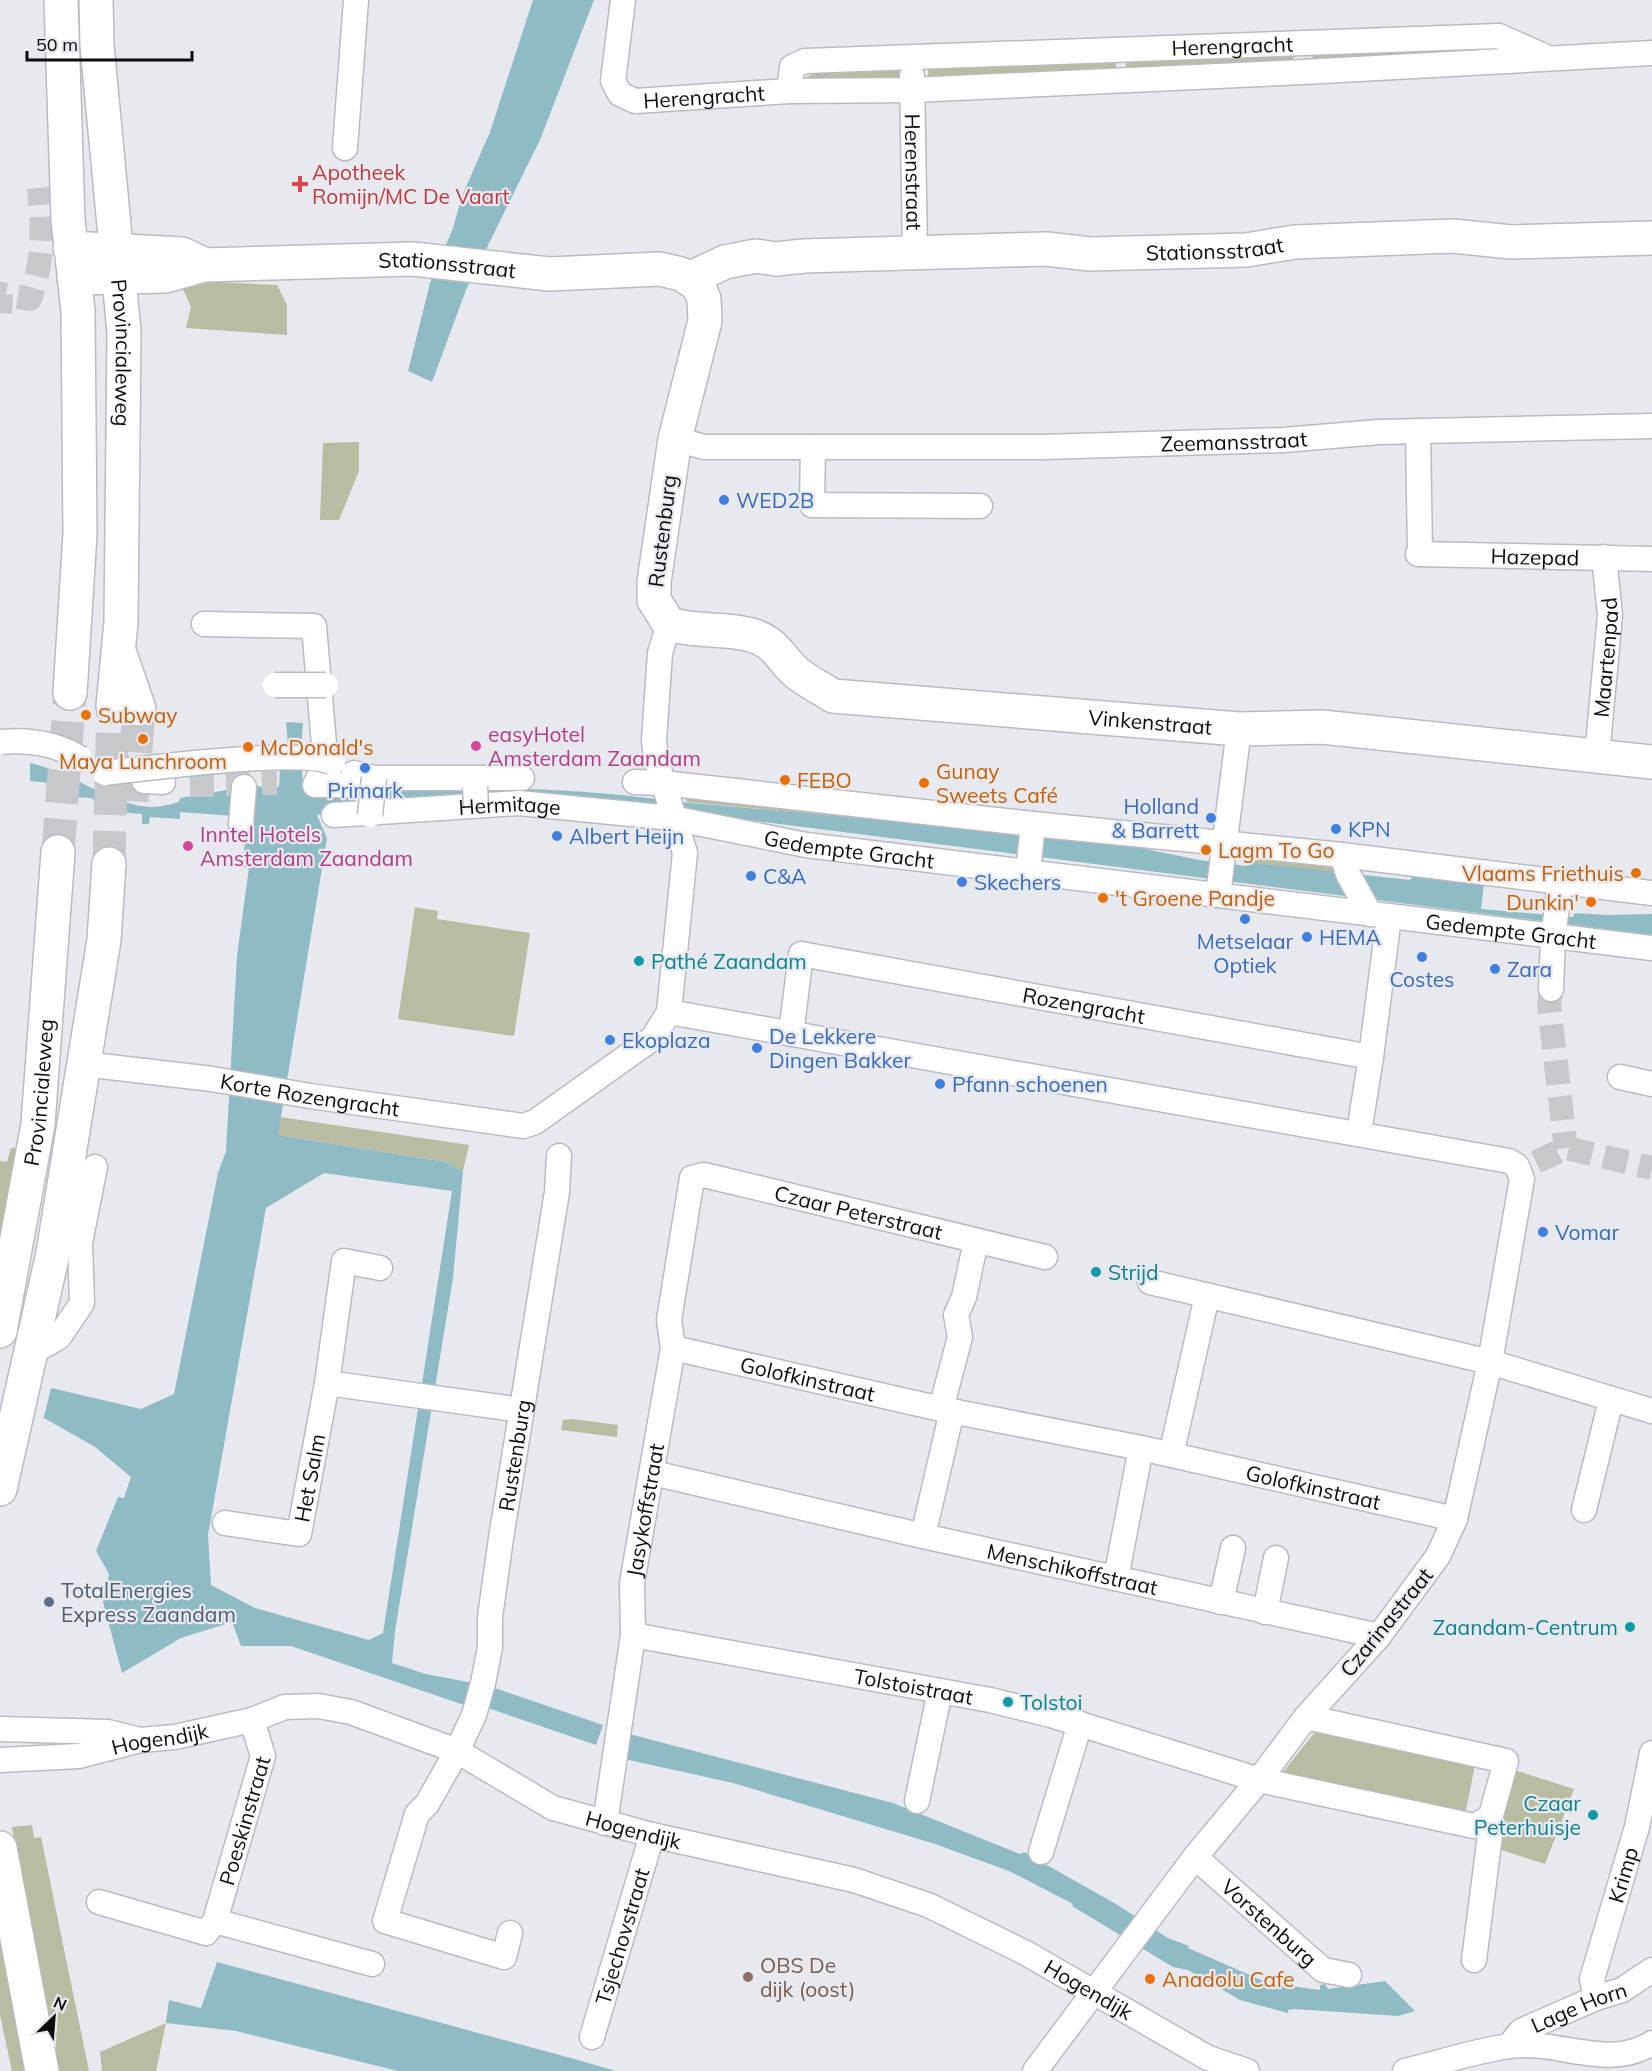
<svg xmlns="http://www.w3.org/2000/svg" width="1652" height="2071" viewBox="0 0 1652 2071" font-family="Mulish,sans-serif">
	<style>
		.green { fill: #b8bca0 }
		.water { fill: #8fbbc7; fill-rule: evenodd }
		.pier { fill: #e8e9ee }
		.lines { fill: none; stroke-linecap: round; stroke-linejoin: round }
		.street-tunnel { stroke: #c7c8cc; stroke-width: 24; stroke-dasharray: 24 12; stroke-linecap: butt }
		.primary-tunnel { stroke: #c7c8cc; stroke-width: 33; stroke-dasharray: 33 16; stroke-linecap: butt }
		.street-casing { stroke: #babbc0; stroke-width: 27 }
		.secondary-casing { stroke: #babbc0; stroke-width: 36 }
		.primary-casing { stroke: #babbc0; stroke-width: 36 }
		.street { stroke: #fff; stroke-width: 24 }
		.secondary { stroke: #fff; stroke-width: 33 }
		.primary { stroke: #fff; stroke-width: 33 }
		.street-bridge-casing { stroke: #babbc0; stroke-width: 27; stroke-linecap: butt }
		.street-bridge { stroke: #fff; stroke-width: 24 }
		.health-dot { fill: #e0444e; stroke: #e8e9ee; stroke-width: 2 }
		.shop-dot { fill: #3f7fe0; stroke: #e8e9ee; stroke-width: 2 }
		.food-dot { fill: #e8710a; stroke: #e8e9ee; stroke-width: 2 }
		.hotel-dot { fill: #d1479c; stroke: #e8e9ee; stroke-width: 2 }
		.culture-dot { fill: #0f9aa8; stroke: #e8e9ee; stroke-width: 2 }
		.service-dot { fill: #5c6f8a; stroke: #e8e9ee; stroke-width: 2 }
		.education-dot { fill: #8d6e63; stroke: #e8e9ee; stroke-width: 2 }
		.labels { text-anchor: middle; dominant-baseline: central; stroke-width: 4.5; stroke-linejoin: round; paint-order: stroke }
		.street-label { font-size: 21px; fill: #0b0c0d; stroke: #e8e9ee }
		.health-label { font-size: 21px; fill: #be3a42; stroke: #e8e9ee; text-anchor: start }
		.shop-label { font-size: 21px; fill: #366cbe; stroke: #e8e9ee; text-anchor: start }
		.food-label { font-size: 21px; fill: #c56008; stroke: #e8e9ee; text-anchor: start }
		.hotel-label { font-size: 21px; fill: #b23c85; stroke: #e8e9ee; text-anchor: start }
		.culture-label { font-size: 21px; fill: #0d838f; stroke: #e8e9ee; text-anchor: start }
		.service-label { font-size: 21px; fill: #4e5e75; stroke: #e8e9ee; text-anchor: start }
		.education-label { font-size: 21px; fill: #785e54; stroke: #e8e9ee; text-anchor: start }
	</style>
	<rect width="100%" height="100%" fill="#e8e9ee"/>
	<path class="green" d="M1479,41L1480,58L1313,65L1312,48Z
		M1293,50L1294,66L1126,73V57Z
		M1116,57V73L928,80V64Z
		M906,65V80L819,82L804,79L818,70Z
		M214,282L277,285L287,305V335L186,328L191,307L182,287Z
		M359,442V471L339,520H320L323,443Z
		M684,794L889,814L896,822L687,802Z
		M1249,850L1332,861L1339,873L1248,862Z
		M415,907L438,911L437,919L530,933L514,1036L398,1019Z
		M280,1117L469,1145L463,1171L446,1162L278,1135Z
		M23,1147L17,1190L0,1239V1161L7,1162L11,1148Z
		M572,1419L618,1425L617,1437L561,1430L563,1420Z
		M1315,1732L1475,1765L1465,1815L1280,1776Z
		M1511,1769L1574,1789L1545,1864L1492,1847Z
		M32,1825L34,1838L41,1837L89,2071H55L12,1827Z
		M0,1941L30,2071H12L0,2015Z
		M166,2023L156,2071H102L100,2052Z"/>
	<path class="water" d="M533,0H594L540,140L466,290L432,382L408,371L430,283L453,228L462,196L490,132Z
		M286,722L303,723L301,749L303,791C376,792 449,789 522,789C575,790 628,795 681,802L1102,840L1199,860L1247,866L1248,862L1410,880L1417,871L1485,877L1481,909L1573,917L1575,913L1607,915L1652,914V935L615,803L342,810L317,815L327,838L278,1135L446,1162L463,1171L453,1278L395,1631L392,1663L426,1674L489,1686L603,1725L596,1745L482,1706L464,1705L291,1646H241L232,1622L181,1638L122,1673L103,1602L109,1574L96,1551L118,1497L124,1498L131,1477L95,1447L44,1418L0,1408V1376L141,1409L174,1394L218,1173L226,1151L237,956L249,867H243L246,824L234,816L180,812V819L150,817L149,824H142V814L119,812V806L96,804L92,798L72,797V791L49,789V783L30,781V763C68,770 114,807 152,807C161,807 171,804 179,802L180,798L250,786L279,787L281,750L288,745ZM324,1173L452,1191L383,1633L369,1640L255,1608L211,1585L208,1535L266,1208Z
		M614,1730L893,1803L1020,1854L1024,1852L1116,1904L1168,1938L1189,1946L1188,1948L1268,1983L1320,1990V1985L1325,1984L1328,1989L1385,1981L1415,2011L1398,2016L1295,2009L1288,2010V2013L1240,2000L1188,1970L1173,1967L1072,1906L1073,1904L1009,1871L935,1844L733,1783L611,1756Z
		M217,1962L578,2060L616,2071H398L236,2031L166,2023L169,2000L201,2008Z"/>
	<path class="pier" d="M0,1373L52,1384L43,1421L0,1411Z"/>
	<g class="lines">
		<path class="street-tunnel" d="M0,313L1,294L30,299C44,259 43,230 39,188
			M190,785L277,783
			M1551,989L1549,1006L1566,1148
			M1536,1162L1566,1148L1652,1168"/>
		<path class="primary-tunnel" d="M132,801L139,709
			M58,852L70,693
			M109,864L113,706"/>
		<g class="street-casing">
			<g id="street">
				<path id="s1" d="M623,0L613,81L620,94L635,101L789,91L912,90L1303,72L1652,53"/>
				<path id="s2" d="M912,76L915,253"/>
				<path id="s3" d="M789,91L792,67L805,61L1499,36L1544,56"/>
				<path d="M345,148L356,0"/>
				<path d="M1418,431L1420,554"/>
				<path id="s4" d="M675,439L704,447H1043L1284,440L1379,432L1652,426"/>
				<path d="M813,447L812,505L980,506"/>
				<path id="s5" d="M1418,554L1652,559"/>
				<path d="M204,624L314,626L325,756V764L315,785H359L382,811"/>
				<path id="s6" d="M1597,756L1610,615L1604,557"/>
				<path d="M354,773L374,778H522"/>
				<path d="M144,781L163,782"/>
				<path d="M635,782L663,783L1033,824L1342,855L1652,893"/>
				<path id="s7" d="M334,815L519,803L672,818L806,845L1652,948"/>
				<path d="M241,824L244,787"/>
				<path d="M1342,855L1348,874L1370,914"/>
				<path d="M1028,872L1033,824"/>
				<path d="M1218,895L1239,729"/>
				<path d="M1551,989L1553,937L1560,884"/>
				<path d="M669,1012L1509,1161L1517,1166L1522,1179L1490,1362L1455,1519L1438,1556L1379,1636L1306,1717L1259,1780L1195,1857L1035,2071"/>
				<path id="s8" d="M791,1034L801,954L1371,1057L1359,1132"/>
				<path d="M1371,1057L1389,917"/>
				<path id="s9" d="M84,1064L212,1079L310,1096L523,1126L535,1122L653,1038L669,1012L685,853L656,759L654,740L660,653L669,624"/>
				<path d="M1620,1077L1652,1084"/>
				<path d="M1150,1282L1490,1362L1652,1411"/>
				<path id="s10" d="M673,1348L941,1409L1141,1448"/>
				<path d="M29,1354L59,1337L82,1303L80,1243L95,1167"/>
				<path d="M327,1383L521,1410"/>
				<path d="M941,1409L960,1337L956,1315L964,1297L976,1241"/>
				<path d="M1171,1455L1207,1296"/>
				<path d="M653,1473L923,1536L952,1411"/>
				<path d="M1584,1510L1611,1400"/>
				<path id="s11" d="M225,1523L299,1534L327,1383L344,1261L380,1268"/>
				<path id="s12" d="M923,1536L1379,1636"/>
				<path id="s13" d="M1116,1578L1141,1448L1455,1519"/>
				<path d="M1221,1602L1233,1548"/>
				<path d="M1265,1612L1276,1558"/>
				<path id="s14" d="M633,1635L990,1700L1051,1715L1259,1780L1474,1826L1490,1819L1506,1761L1306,1717"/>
				<path d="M0,1729L108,1732L136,1739"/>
				<path id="s15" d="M0,1760L79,1756L141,1740L175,1737L252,1720L285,1707L318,1706L351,1712L457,1751L553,1808L652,1835L854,1880L928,1905L1024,1952L1208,2058L1247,2071"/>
				<path d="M917,1801L940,1691"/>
				<path id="s16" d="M605,1823L633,1635L632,1583L673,1348L669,1320L692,1178L704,1175L1045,1257"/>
				<path d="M1041,1852L1080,1724"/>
				<path id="s17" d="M1195,1857L1323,1970L1349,1975"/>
				<path id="s18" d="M99,1902L206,1933L215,1921L263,1756L252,1720"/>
				<path d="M215,1921L372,1964"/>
				<path id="s19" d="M510,1933L504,1957L385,1921L417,1814L427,1804L457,1751L474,1715L483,1683L490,1647V1617L501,1538L557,1192L559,1156"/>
				<path d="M1474,1960L1490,1835L1483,1821"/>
				<path id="s20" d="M1596,1998L1592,1979L1637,1827L1652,1753"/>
				<path id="s21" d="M592,2037L652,1835"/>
				<path id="s22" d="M1509,2046L1521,2031L1596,1998L1622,1990L1652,1970"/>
				<path d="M1405,2071C1439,2063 1474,2051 1509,2046C1557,2039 1608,2071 1652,2043"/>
			</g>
		</g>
		<g class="secondary-casing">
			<g id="secondary">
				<path d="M70,248L182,254L201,263"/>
				<path id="s23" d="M74,278L166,276L204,265L413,259L549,274L660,269L681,274L698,285L704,299L705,321L675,439L654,582V600L669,624C695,632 721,628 747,634C776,640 779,658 797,673C808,682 821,688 833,696L1239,729L1322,727L1652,762"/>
				<path id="s24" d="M689,279L725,262L756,256L776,259L804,256L1046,249L1090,254L1246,250L1295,242L1453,236L1511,242L1652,238"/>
			</g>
		</g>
		<g class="primary-casing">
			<g id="primary">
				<path d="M61,0L68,220L78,311L80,534L70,693"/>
				<path id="s25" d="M96,0L97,45L124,332L121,622L113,706"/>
				<path d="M120,654L139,709"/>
				<path id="s26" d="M0,1331L38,1124L58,852"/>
				<path d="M0,1489L53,1253L104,940L109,864"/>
				<path d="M0,1848L42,2071"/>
			</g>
		</g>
		<use href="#street" class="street"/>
		<use href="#secondary" class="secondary"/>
		<use href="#primary" class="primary"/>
		<g class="street-bridge-casing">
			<path id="street-bridge" d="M275,685H326
				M1,742C30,739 55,743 80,758
				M105,773C146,768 304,748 333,763
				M475,787L476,806
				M370,815L374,778"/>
		</g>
		<use href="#street-bridge" class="street-bridge"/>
	</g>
	<path class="health-dot" d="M297 175h6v6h6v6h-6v6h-6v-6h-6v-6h6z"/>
	<g class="shop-dot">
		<circle cx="724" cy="500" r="6"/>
		<circle cx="365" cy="768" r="6"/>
		<circle cx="1211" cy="818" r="6"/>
		<circle cx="1336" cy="829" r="6"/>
		<circle cx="557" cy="836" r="6"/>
		<circle cx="751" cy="876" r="6"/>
		<circle cx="962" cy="882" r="6"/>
		<circle cx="1245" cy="919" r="6"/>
		<circle cx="1307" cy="937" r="6"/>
		<circle cx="1422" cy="957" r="6"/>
		<circle cx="1495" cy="969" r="6"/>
		<circle cx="610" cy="1040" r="6"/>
		<circle cx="757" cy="1048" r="6"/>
		<circle cx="940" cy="1084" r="6"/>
		<circle cx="1543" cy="1232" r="6"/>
	</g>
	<g class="food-dot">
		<circle cx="86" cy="715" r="6"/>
		<circle cx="143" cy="739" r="6"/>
		<circle cx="248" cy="747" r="6"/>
		<circle cx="785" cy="780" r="6"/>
		<circle cx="924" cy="783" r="6"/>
		<circle cx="1206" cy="850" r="6"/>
		<circle cx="1636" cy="873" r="6"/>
		<circle cx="1103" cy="898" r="6"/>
		<circle cx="1591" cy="902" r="6"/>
		<circle cx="1150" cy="1979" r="6"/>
	</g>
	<g class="hotel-dot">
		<circle cx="476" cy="746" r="6"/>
		<circle cx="188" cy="846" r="6"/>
	</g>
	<g class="culture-dot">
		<circle cx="639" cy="961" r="6"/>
		<circle cx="1096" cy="1272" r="6"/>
		<circle cx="1630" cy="1627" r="6"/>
		<circle cx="1008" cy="1702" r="6"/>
		<circle cx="1593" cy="1815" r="6"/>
	</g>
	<circle class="service-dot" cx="49" cy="1602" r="6"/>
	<circle class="education-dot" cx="748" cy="1977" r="6"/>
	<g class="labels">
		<g class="street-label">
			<text stroke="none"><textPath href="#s3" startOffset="466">Herengracht</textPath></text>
			<text stroke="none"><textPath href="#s1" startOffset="182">Herengracht</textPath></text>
			<text stroke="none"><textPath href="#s2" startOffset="96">Herenstraat</textPath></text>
			<text stroke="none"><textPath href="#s24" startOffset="531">Stationsstraat</textPath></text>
			<text stroke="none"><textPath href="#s23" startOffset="375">Stationsstraat</textPath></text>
			<text stroke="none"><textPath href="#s25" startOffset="354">Provincialeweg</textPath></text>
			<text stroke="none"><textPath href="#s4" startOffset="560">Zeemansstraat</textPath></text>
			<text transform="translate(662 531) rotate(-83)">Rustenburg</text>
			<text stroke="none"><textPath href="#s5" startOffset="117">Hazepad</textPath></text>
			<text stroke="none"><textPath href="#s6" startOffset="99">Maartenpad</textPath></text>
			<text stroke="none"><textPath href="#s23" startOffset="1485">Vinkenstraat</textPath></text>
			<text stroke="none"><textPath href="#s7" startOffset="176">Hermitage</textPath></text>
			<text stroke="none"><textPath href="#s7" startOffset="519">Gedempte Gracht</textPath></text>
			<text stroke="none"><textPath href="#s7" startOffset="1186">Gedempte Gracht</textPath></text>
			<text stroke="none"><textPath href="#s8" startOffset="368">Rozengracht</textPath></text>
			<text stroke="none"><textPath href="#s26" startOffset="242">Provincialeweg</textPath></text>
			<text stroke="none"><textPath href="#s9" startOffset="228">Korte Rozengracht</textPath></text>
			<text stroke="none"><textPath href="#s16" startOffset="824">Czaar Peterstraat</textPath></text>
			<text stroke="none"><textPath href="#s10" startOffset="138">Golofkinstraat</textPath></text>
			<text stroke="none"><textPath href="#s19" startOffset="639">Rustenburg</textPath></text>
			<text stroke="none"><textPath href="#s11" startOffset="132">Het Salm</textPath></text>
			<text stroke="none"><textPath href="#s13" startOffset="309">Golofkinstraat</textPath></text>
			<text stroke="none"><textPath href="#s16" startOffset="316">Jasykoffstraat</textPath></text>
			<text stroke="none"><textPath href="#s12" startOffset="153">Menschikoffstraat</textPath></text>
			<text transform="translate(1386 1622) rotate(-51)">Czarinastraat</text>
			<text stroke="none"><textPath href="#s14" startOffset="285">Tolstoistraat</textPath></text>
			<text stroke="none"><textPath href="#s15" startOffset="162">Hogendijk</textPath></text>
			<text stroke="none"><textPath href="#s18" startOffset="231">Poeskinstraat</textPath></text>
			<text stroke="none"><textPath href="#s15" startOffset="666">Hogendijk</textPath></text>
			<text stroke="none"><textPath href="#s20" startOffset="128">Krimp</textPath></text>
			<text stroke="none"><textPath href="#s17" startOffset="99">Vorstenburg</textPath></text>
			<text stroke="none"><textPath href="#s21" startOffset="105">Tsjechovstraat</textPath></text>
			<text stroke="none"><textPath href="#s15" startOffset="1152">Hogendijk</textPath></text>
			<text stroke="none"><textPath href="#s22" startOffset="82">Lage Horn</textPath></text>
		</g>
		<g class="health-label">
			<text x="312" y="172">Apotheek<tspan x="312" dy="24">Romijn/MC De Vaart</tspan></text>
		</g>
		<g class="shop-label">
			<text x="736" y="500">WED2B</text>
			<text x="365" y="790" text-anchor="middle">Primark</text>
			<text x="1199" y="806" text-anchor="end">Holland<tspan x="1199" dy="24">&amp; Barrett</tspan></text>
			<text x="1348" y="829">KPN</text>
			<text x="569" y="836">Albert Heijn</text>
			<text x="763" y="876">C&amp;A</text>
			<text x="974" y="882">Skechers</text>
			<text x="1319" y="937">HEMA</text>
			<text x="1245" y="941" text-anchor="middle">Metselaar<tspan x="1245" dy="24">Optiek</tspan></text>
			<text x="1507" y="969">Zara</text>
			<text x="1422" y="979" text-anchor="middle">Costes</text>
			<text x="769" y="1036">De Lekkere<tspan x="769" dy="24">Dingen Bakker</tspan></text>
			<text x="622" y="1040">Ekoplaza</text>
			<text x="952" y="1084">Pfann schoenen</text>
			<text x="1555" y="1232">Vomar</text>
		</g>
		<g class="food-label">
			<text x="98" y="715">Subway</text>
			<text x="260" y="747">McDonald's</text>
			<text x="143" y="761" text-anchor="middle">Maya Lunchroom</text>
			<text x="936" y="771">Gunay<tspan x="936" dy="24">Sweets Café</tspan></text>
			<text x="797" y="780">FEBO</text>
			<text x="1218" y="850">Lagm To Go</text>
			<text x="1624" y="873" text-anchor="end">Vlaams Friethuis</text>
			<text x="1115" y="898">'t Groene Pandje</text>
			<text x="1579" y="902" text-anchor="end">Dunkin'</text>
			<text x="1162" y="1979">Anadolu Cafe</text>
		</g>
		<g class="hotel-label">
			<text x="488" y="734">easyHotel<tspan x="488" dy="24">Amsterdam Zaandam</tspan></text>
			<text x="200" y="834">Inntel Hotels<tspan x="200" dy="24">Amsterdam Zaandam</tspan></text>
		</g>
		<g class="culture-label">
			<text x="651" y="961">Pathé Zaandam</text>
			<text x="1108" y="1272">Strijd</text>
			<text x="1618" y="1627" text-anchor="end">Zaandam-Centrum</text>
			<text x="1020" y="1702">Tolstoi</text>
			<text x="1581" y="1803" text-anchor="end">Czaar<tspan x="1581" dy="24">Peterhuisje</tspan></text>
		</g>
		<g class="service-label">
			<text x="61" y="1590">TotalEnergies<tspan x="61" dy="24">Express Zaandam</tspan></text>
		</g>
		<g class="education-label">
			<text x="760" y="1965">OBS De<tspan x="760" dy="24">dijk (oost)</tspan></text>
		</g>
	</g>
	<g transform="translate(54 2017) rotate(25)" stroke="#e8e9ee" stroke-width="4.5" paint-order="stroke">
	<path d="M0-4.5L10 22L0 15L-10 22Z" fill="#0b0c0d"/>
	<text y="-9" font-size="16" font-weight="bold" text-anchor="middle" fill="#0b0c0d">N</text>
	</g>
	<path d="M27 51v9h165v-9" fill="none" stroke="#0b0c0d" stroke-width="3"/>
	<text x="36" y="51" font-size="18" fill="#0b0c0d" stroke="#e8e9ee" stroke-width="4.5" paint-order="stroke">50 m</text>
</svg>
